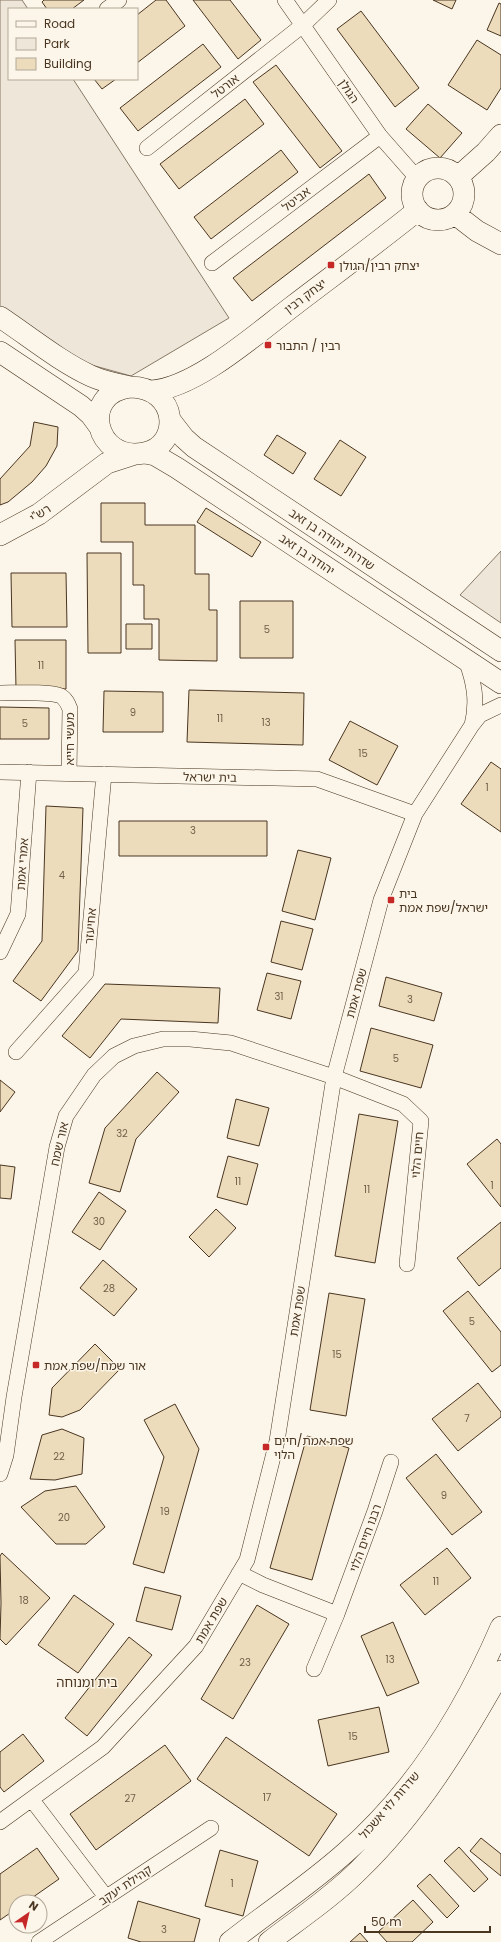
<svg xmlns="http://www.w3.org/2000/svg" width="501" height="1942" viewBox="0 0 501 1942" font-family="Poppins,'Noto Sans Hebrew',sans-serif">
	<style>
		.green { fill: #ede6d9; stroke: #887966 }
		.building { fill: #ecdcbc; stroke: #4a3520 }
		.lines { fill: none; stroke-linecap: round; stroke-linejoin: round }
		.street-casing { stroke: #4a3520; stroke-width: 16 }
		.secondary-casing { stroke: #4a3520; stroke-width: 22 }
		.street { stroke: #fbf6e9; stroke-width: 15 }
		.secondary { stroke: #fbf6e9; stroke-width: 21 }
		.poi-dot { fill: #c62828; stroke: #fbf6e9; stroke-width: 1.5 }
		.labels { text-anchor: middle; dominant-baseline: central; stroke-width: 3; stroke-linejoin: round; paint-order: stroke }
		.number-label { font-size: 10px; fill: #725f47 }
		.street-label { font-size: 12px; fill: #4a3520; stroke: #fbf6e9 }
		.poi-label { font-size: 12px; fill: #4a3520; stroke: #fbf6e9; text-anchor: start }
		.neighbourhood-label { font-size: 13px; fill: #4a3520; stroke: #fbf6e9 }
	</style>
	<rect width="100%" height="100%" fill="#fbf6e9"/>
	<path class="green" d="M0,0H22L28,9H9V79H73L229,318L131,376L77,361L0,308Z
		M501,551V623L460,595Z"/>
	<path class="building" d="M44,0H84L72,9H47L42,2Z
		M156,0H166L185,26L137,63V15Z
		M193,0H230L261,40L238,59Z
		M433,0H456L452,9Z
		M499,3L501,4V36L487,30Z
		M361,11L419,88L395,107L337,29Z
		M477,40L501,55V88L487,110L448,85Z
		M203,44L221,67L138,131L120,108Z
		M276,65L342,151L320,168L253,82Z
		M94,79H116L102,89Z
		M245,99L264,124L179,189L160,164Z
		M428,104L462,133L440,158L406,129Z
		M281,150L298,172L211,239L194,217Z
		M369,174L386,198L252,301L233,278Z
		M34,422L58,427L57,446L46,466L32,482L8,502L0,505V479L30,446Z
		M277,435L306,453L293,474L264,455Z
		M340,440L366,457L341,496L314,479Z
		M101,503H145V525H195V574H209V610H217V661L159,660V619H144V585H133V542H101Z
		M206,508L261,542L252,557L197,522Z
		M87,553H121V653H88Z
		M11,573H66L67,627H12Z
		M240,601H293V658H240Z
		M126,624H152V649H126Z
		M15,640H66V689H16Z
		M189,690L304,693L303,745L187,742Z
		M104,691L163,692V732H103Z
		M0,707L49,708V739H0Z
		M350,721L398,746L377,785L329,760Z
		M491,762L501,769V832L461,804Z
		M46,806L83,808L78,951L41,1001L13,981L42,941Z
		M119,821H267V856H119Z
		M298,850L331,858L315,920L282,911Z
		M281,921L313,929L302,970L271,962Z
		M267,973L301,981L291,1019L257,1010Z
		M386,977L442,993L434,1021L379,1006Z
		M105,984L220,988L218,1023L121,1019L90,1058L62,1036Z
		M371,1028L433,1045L421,1088L360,1071Z
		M157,1072L179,1092L136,1139L120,1192L89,1183L105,1128Z
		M0,1080L15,1092L0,1112Z
		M236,1099L269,1108L259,1146L227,1138Z
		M359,1114L398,1121L375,1263L335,1256Z
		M497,1139L501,1144V1207L467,1164Z
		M228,1156L258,1164L247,1205L217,1197Z
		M0,1165L15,1167L11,1199L0,1198Z
		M99,1192L126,1211L100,1250L72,1232Z
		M216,1209L236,1228L209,1257L189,1237Z
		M501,1222V1268L479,1286L457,1258Z
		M103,1260L137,1289L114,1316L80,1288Z
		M468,1291L501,1332V1365L492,1372L443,1311Z
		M329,1293L365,1299L346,1416L310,1410Z
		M95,1344L120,1369L80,1410L62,1417L49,1415L52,1388Z
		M478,1383L501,1412V1417L458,1451L432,1419Z
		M175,1404L199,1449L164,1573L133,1564L164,1457L144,1420Z
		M62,1429L84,1438L82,1474L55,1480L30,1479L42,1435Z
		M307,1436L349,1448L312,1580L270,1568Z
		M436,1454L482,1512L452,1535L406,1478Z
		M76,1486L105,1527L86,1544H56L21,1507L45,1491Z
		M447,1548L471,1578L425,1615L400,1585Z
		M2,1553L50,1598L6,1645L0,1639L1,1603L0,1556Z
		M145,1587L181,1596L172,1630L136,1621Z
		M74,1595L114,1624L78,1673L38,1645Z
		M257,1605L289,1624L233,1719L201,1699Z
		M393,1622L419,1683L387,1696L361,1636Z
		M129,1637L152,1655L87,1736L65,1718Z
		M379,1707L389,1752L328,1766L318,1720Z
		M23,1734L44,1761L4,1792L0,1787V1752Z
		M226,1737L337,1814L309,1856L197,1779Z
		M165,1745L191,1781L96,1850L70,1814Z
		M481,1838L501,1854V1876L470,1851Z
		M459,1847L488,1879L474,1892L444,1861Z
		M37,1848L59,1879L26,1902H16V1909L0,1920V1874Z
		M220,1850L258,1861L243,1916L205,1906Z
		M430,1874L459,1906L447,1918L417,1886Z
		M413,1900L433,1922L412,1942H387L378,1932Z
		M138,1901L200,1919L194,1942H141L128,1938Z
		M360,1933L368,1942H350Z"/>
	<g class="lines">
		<g class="street-casing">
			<path id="street" d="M285,0L380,136L417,178
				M107,9L119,0
				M147,148L303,25L329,0
				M212,263L380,136
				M466,660C474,682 478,701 472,725
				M0,693C14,693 50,691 61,696C66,699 68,704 70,709L69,773
				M0,772L317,779L415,814
				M0,952L18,914L29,772
				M16,1052L86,973L104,774
				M0,1474L6,1455L14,1397L57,1147L66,1116L94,1075L114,1056L134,1046L163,1039H190L231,1043L334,1077L403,1104L421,1121L407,1264
				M239,1573L263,1585L337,1614L375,1511L391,1462
				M314,1669L337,1614
				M32,1800L106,1897
				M0,1822L103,1747L196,1646L247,1560L277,1441L334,1077L381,900L415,814L472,725L480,715L501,705
				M39,1942L211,1828"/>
		</g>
		<g class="secondary-casing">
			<path id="secondary" d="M412 194a26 26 0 1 1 52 0a26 26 0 1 1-52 0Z
				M458,177L486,152L501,135
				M455,214L477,231L501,244
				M0,317C30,337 59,361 91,376C104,382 117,384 130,387
				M0,352L81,406L91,415L99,426
				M130,387C179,387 182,446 144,453C95,463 79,393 130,387Z
				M151,391C196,388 257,333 293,306C335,274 377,243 418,210
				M170,420L184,438L194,447L501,651
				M145,453L155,455L177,468L501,683
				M0,535L39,514L107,463L135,454
				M230,1942C268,1912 309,1885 345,1853C414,1793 465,1711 501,1627
				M269,1942C299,1919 332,1897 359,1870C418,1813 461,1742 501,1671"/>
		</g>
		<use href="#street" class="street"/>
		<use href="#secondary" class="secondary"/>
	</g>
	<g class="poi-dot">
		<rect x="327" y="261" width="8" height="8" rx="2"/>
		<rect x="264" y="341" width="8" height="8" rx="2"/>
		<rect x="387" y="896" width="8" height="8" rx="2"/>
		<rect x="32" y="1361" width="8" height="8" rx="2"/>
		<rect x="262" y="1443" width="8" height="8" rx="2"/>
	</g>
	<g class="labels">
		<g class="number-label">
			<text x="267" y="629">5</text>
			<text x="41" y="665">11</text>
			<text x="133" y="712">9</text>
			<text x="220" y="718">11</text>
			<text x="266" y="722">13</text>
			<text x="25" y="723">5</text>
			<text x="363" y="753">15</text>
			<text x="487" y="787">1</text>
			<text x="193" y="830">3</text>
			<text x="62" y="875">4</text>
			<text x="279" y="996">31</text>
			<text x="410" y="999">3</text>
			<text x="396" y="1058">5</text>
			<text x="122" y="1133">32</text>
			<text x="238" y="1181">11</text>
			<text x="492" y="1185">1</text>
			<text x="367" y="1189">11</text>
			<text x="99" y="1221">30</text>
			<text x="109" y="1288">28</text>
			<text x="472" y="1321">5</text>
			<text x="337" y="1354">15</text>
			<text x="467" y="1418">7</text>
			<text x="59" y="1456">22</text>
			<text x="444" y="1495">9</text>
			<text x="165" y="1511">19</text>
			<text x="64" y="1517">20</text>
			<text x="436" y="1581">11</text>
			<text x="24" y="1600">18</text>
			<text x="390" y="1659">13</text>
			<text x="245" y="1662">23</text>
			<text x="353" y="1736">15</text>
			<text x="267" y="1797">17</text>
			<text x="130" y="1798">27</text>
			<text x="232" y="1883">1</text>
			<text x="164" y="1929">3</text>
		</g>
		<g class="street-label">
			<text transform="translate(225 86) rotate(-38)">אורטל</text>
			<text transform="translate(349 91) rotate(56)">הגולן</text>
			<text transform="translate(296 199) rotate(-37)">אביטל</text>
			<text transform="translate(305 296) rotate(-37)">יצחק רבין</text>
			<text transform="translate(40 513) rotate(-33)">רש"י</text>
			<text transform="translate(332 539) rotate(34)">שדרות יהודה בן זאב</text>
			<text transform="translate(307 554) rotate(34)">יהודה בן זאב</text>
			<text transform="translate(69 739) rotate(-90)">מעשי חייא</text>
			<text transform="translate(210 777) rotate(1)">בית ישראל</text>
			<text transform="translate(22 864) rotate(-86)">אמרי אמת</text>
			<text transform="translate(90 926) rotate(-85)">אחיעזר</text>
			<text transform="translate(356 993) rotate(-75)">שפת אמת</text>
			<text transform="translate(59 1144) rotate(-77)">אור שמח</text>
			<text transform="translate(417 1155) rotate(-85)">חיים הלוי</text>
			<text transform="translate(297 1311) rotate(-81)">שפת אמת</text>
			<text transform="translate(365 1538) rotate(-70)">רבנו חיים הלוי</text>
			<text transform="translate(211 1620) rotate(-59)">שפת אמת</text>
			<text transform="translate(389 1805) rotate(-49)">שדרות לוי אשכול</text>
			<text transform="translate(125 1885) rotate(-34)">קהילת יעקב</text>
		</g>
		<g class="poi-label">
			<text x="339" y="265">יצחק רבין/הגולן</text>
			<text x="276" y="345">רבין / התבור</text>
			<text x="399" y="893">בית<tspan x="399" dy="14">ישראל/שפת אמת</tspan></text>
			<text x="44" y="1365">אור שמח/שפת אמת</text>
			<text x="274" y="1440">שפת אמת/חיים<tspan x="274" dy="14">הלוי</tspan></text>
		</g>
		<g class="neighbourhood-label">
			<text x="87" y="1682">בית ומנוחה</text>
		</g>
	</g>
	<rect x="8" y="8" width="130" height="72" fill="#fbf6e9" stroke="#b4a999"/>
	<rect x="16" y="21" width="20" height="6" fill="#fbf6e9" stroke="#b4a999"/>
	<text x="44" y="28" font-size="12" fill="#4a3520">Road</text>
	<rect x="16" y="38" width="20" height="12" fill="#ede6d9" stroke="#b4a999"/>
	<text x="44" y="48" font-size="12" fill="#4a3520">Park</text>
	<rect x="16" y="58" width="20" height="12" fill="#ecdcbc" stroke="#b4a999"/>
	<text x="44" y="68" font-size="12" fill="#4a3520">Building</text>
	<g transform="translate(28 1914) rotate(34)"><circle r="19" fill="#fbf6e9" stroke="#b4a999"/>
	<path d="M0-3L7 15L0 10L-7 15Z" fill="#c62828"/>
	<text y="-6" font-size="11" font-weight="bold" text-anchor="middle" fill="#4a3520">N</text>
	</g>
	<path d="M365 1926v6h125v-6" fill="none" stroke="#4a3520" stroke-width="2"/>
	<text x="371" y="1926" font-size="12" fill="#4a3520" stroke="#fbf6e9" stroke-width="3" paint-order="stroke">50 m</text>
</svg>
